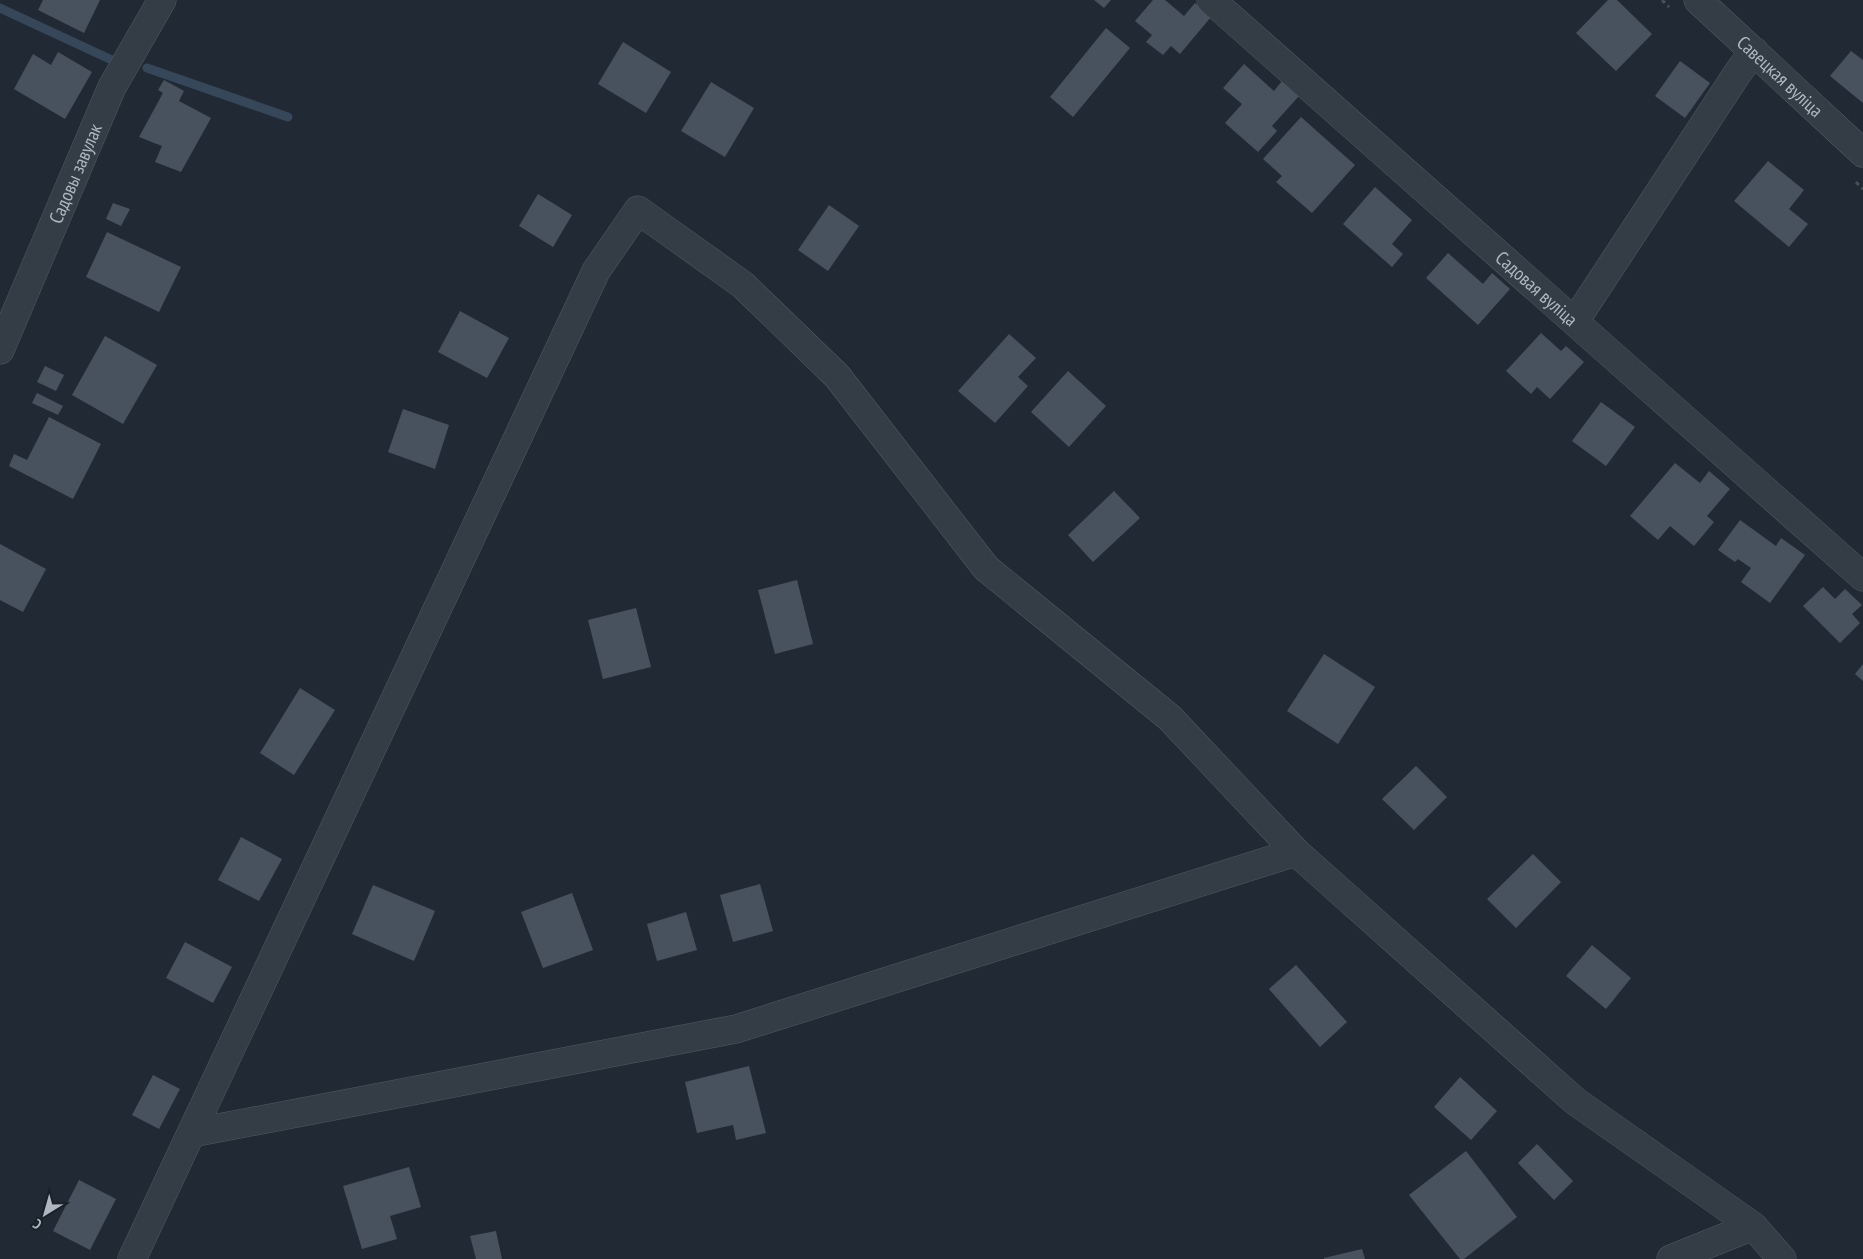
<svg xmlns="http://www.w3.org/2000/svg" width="1863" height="1259" viewBox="0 0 1863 1259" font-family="'PT Sans Narrow',sans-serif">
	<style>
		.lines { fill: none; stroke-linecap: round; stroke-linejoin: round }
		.stream { stroke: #36475a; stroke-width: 9 }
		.building { fill: #48525e }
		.minor-casing { stroke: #525a63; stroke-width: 29 }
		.path { stroke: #435355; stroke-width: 3; stroke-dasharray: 4 4; stroke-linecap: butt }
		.minor { stroke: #343c45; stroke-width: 28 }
		.labels { text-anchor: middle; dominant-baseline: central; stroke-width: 5; stroke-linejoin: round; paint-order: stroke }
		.street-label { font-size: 19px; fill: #afb7c2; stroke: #1a2129 }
	</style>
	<rect width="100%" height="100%" fill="#212a34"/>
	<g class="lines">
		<path class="stream" d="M0,8L114,61
			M147,68L288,117"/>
	</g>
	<path class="building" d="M43,0H100L84,33L38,10Z
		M1094,0H1111L1104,8Z
		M1153,0H1165L1184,16L1195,3L1211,17L1180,54L1171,46L1163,55L1146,42L1152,35L1135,21Z
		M1608,0H1617L1652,34L1616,71L1576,33Z
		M1106,28L1130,48L1073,117L1050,97Z
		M623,42L671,72L646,113L598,84Z
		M1851,51L1863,60V103L1830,76Z
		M58,52L92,72L65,119L14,89L33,54L51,65Z
		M1680,61L1710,83L1685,118L1655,96Z
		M1244,64L1274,91L1282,81L1299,96L1272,126L1277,131L1258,152L1225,123L1242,104L1223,88Z
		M164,80L184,91L179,101L211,118L181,172L155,162L162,146L139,137L163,93L158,90Z
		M711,82L754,108L725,157L681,131Z
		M1301,117L1355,165L1312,213L1276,182L1282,176L1263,159Z
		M1768,161L1804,190L1789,209L1808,224L1789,247L1734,201Z
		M1375,187L1412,220L1392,244L1403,254L1392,267L1343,224Z
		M538,194L572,215L553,247L519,226Z
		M113,203L130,209L121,226L106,219Z
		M829,205L859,226L828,271L798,250Z
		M107,232L181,267L159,312L86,277Z
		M1448,253L1483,284L1492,273L1510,289L1478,325L1426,278Z
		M460,311L509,338L487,378L438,352Z
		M1541,333L1561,351L1566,346L1584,362L1550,399L1537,387L1531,394L1506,371Z
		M1009,334L1036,358L1018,377L1028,386L995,423L958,391Z
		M105,336L157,365L123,424L72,395Z
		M45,366L64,375L56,391L37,382Z
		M1068,371L1106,406L1069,447L1031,412Z
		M37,393L63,406L58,415L32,403Z
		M1601,402L1635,427L1606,466L1572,441Z
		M403,409L449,425L435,469L388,452Z
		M49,417L101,444L73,499L9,466L14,454L27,460Z
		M1675,463L1700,483L1709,471L1730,489L1707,516L1714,522L1694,546L1670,526L1658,540L1630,516Z
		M1114,491L1140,518L1093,562L1068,535Z
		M1740,520L1776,546L1781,538L1805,555L1770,603L1741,582L1751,568L1738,559L1735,562L1718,550Z
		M0,544L46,569L23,612L0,600Z
		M797,580L813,644L775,654L758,590Z
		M1823,587L1835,599L1845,589L1862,605L1852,614L1860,623L1840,643L1803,606Z
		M636,608L651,667L603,679L588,620Z
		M1324,654L1375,687L1338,744L1287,711Z
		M1863,664V681L1855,674Z
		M300,688L335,710L294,775L260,753Z
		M1416,766L1447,797L1414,830L1382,799Z
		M241,837L282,859L259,901L218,880Z
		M1533,854L1561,882L1516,928L1487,899Z
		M760,884L773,931L733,942L720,895Z
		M373,885L435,911L414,961L352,934Z
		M572,893L593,950L543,968L521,912Z
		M686,912L697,950L657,961L647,924Z
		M185,942L232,967L213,1003L166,978Z
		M1592,945L1631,978L1606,1009L1566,976Z
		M1296,965L1347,1022L1320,1047L1269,989Z
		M749,1066L766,1133L736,1140L733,1125L697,1133L685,1082Z
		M153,1075L180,1089L159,1129L132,1115Z
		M1460,1077L1497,1111L1471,1140L1434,1107Z
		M1537,1144L1573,1181L1554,1200L1518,1163Z
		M1466,1151L1517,1217L1464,1259H1460L1409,1195Z
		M409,1167L421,1207L390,1216L397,1239L362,1249L343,1186Z
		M79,1180L116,1199L90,1250L53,1231Z
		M496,1231L502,1259H476L470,1236Z
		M1362,1249L1365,1259H1324V1258Z"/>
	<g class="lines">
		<g class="minor-casing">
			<g id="minor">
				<path id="s1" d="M1211,0L1863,577"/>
				<path id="s2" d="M1698,0L1863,153"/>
				<path d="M1575,321L1739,71L1754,51"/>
				<path id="s3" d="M0,350L112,87L162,0"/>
				<path d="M192,1133L736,1029L1296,852"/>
				<path d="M132,1259L596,271L638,210L743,285L837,376L986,568L1170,718L1296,852L1575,1101L1753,1226L1782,1259"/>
				<path d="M1671,1259L1753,1226"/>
			</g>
		</g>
		<path class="path" d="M1662,0L1669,7
			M1856,182L1863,189"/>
		<use href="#minor" class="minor"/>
	</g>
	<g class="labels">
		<g class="street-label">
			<text stroke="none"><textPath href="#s2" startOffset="112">Савецкая вуліца</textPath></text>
			<text stroke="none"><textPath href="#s3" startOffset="192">Садовы завулак</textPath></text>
			<text stroke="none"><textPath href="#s1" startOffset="435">Садовая вуліца</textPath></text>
		</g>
	</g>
	<g transform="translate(45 1214) rotate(217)" stroke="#1a2129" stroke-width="4" paint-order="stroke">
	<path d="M0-4L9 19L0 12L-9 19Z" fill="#afb7c2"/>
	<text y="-8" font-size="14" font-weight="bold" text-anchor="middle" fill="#afb7c2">С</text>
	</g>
</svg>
